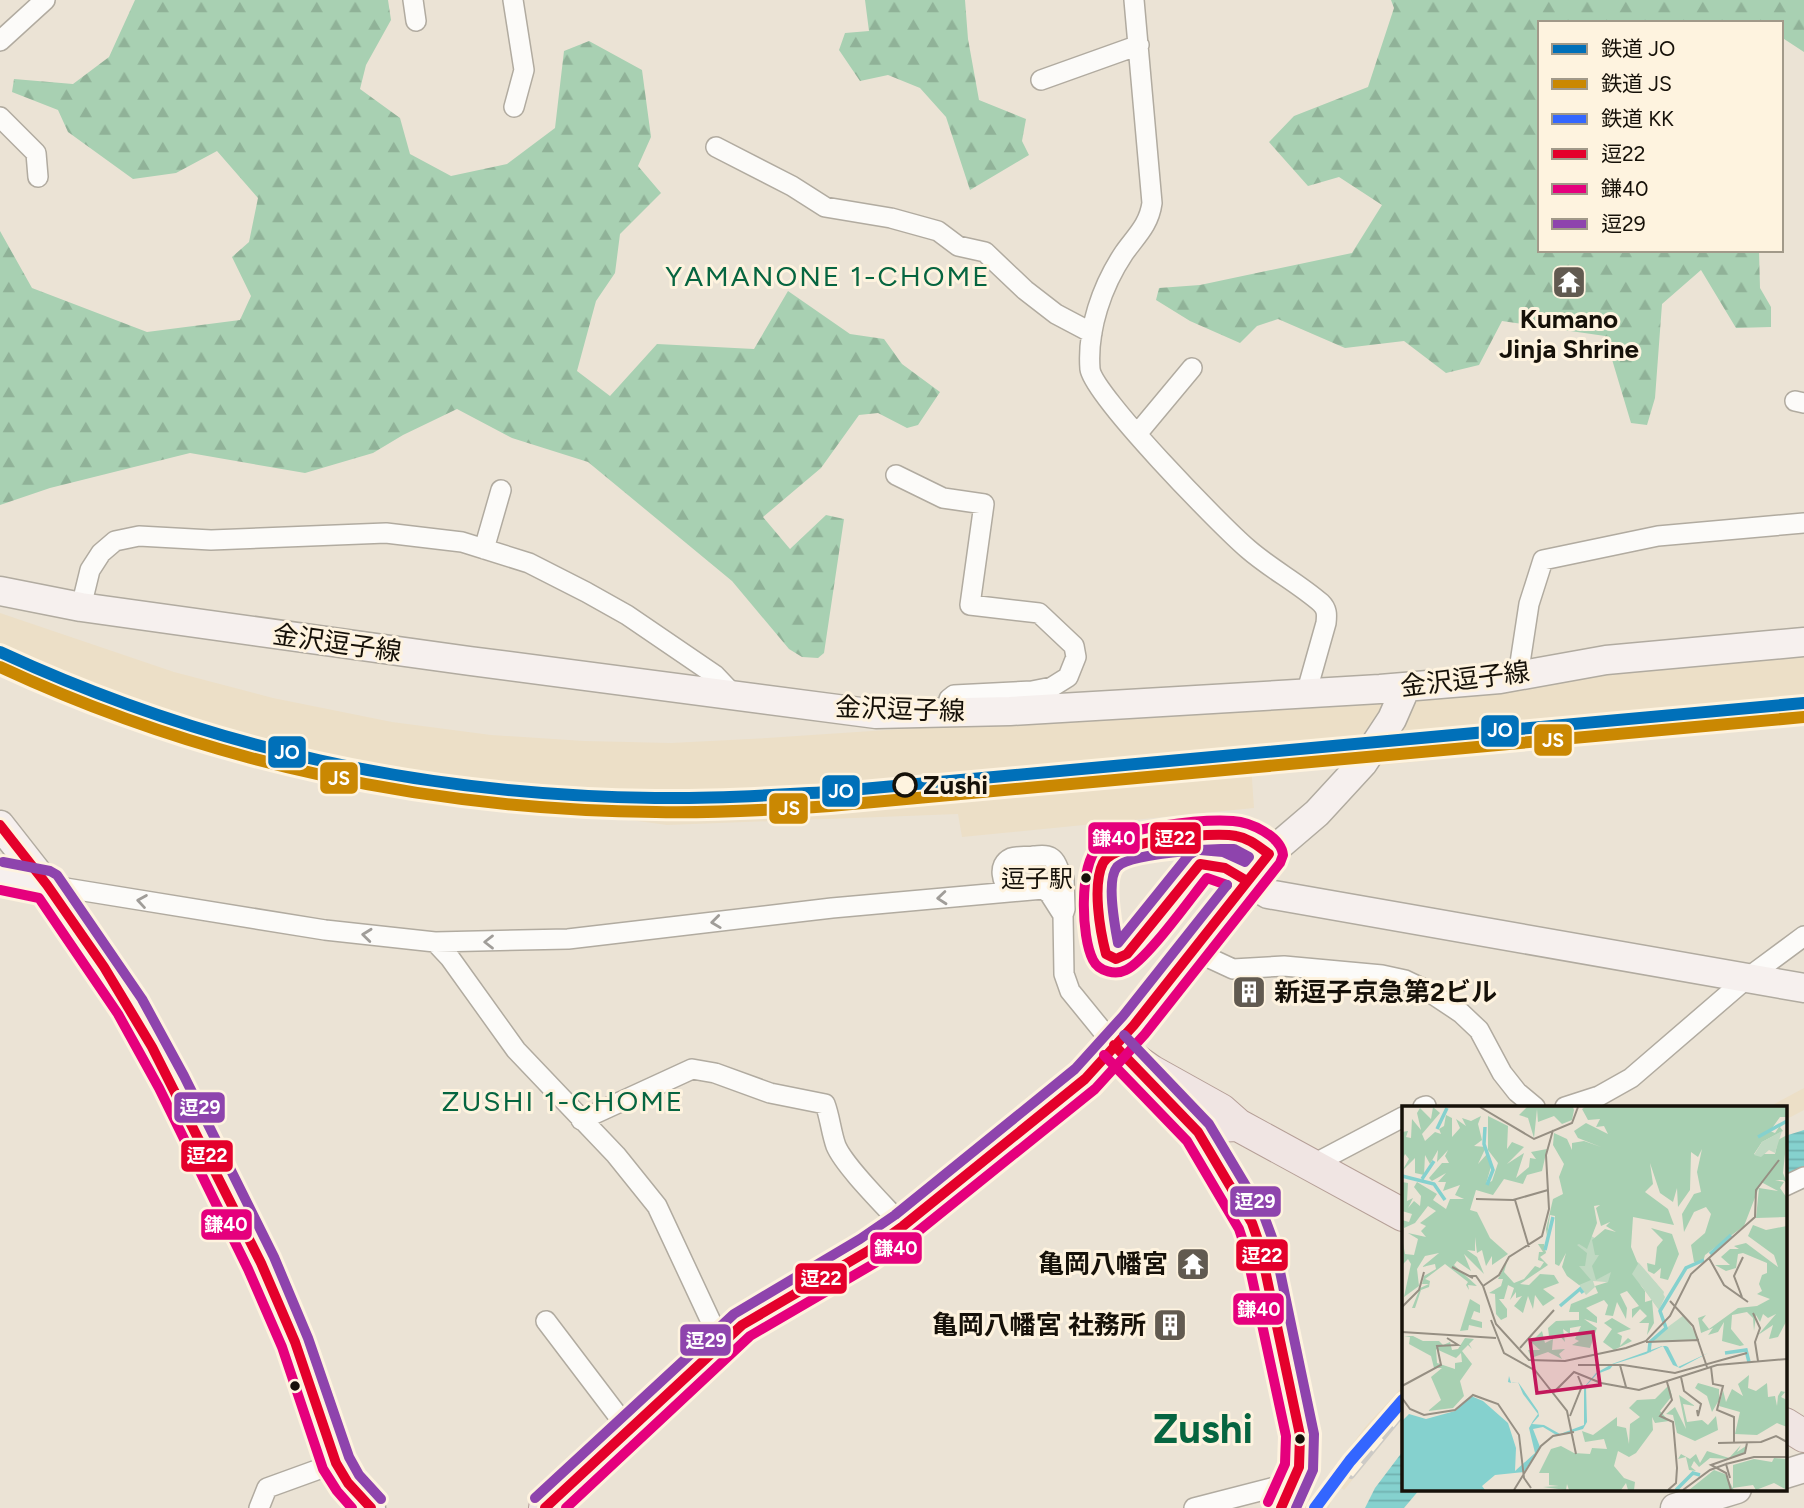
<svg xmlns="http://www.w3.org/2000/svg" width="1804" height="1508" viewBox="0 0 1804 1508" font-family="Figtree,'Noto Sans JP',sans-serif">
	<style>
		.built { fill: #ecdfc7 }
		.forest { fill: url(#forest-firs) }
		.water { fill: url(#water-rules) }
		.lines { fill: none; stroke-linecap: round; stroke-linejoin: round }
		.street-casing { stroke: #b1aba0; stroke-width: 22 }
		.secondary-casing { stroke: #b1aba0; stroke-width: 31 }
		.primary-casing { stroke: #b59f97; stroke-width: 34 }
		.street { stroke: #fcfbf9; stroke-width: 19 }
		.secondary { stroke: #f6f0ee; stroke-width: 28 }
		.primary { stroke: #f0e5e3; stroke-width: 32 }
		.rail-casing { stroke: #cccac6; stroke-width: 8 }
		.rail { stroke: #fef3df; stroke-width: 5; stroke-dasharray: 16; stroke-linecap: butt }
		.bus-1-casing { stroke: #fef3df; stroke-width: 16 }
		.bus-2-casing { stroke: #fef3df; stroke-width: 16 }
		.bus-3-casing { stroke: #fef3df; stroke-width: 16 }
		.bus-1 { stroke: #e4002b; stroke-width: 10 }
		.bus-2 { stroke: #e5007d; stroke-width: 10 }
		.bus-3 { stroke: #8e44ad; stroke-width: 10 }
		.rail-1-casing { stroke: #fef3df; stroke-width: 18 }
		.rail-2-casing { stroke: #fef3df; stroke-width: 18 }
		.rail-3-casing { stroke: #fef3df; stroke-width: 18 }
		.rail-1 { stroke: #0070b9; stroke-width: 12 }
		.rail-2 { stroke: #ca8802; stroke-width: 12 }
		.rail-3 { stroke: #36f; stroke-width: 12 }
		.oneway { stroke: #a09d99 }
		.stop-dot { fill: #fef3df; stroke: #161109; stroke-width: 3.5 }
		.bus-dot { fill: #161109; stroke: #fef3df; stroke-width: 2.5 }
		.labels { text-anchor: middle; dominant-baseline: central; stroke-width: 6; stroke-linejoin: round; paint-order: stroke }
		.bus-label { font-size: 24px; fill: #161109; stroke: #fef3df; text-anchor: end }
		.poi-label { font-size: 26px; font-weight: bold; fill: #161109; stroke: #fef3df; text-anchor: end }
		.street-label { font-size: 26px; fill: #161109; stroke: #fef3df }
		.stop-label { font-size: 26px; font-weight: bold; fill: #161109; stroke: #fef3df; text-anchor: start }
		.neighbourhood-label { font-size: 28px; letter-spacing: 2px; fill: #066540; stroke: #fef3df }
		.town-label { font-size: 40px; font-weight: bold; fill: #066540; stroke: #fef3df }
		.inset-river { fill: none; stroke: #85d1ce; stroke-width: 3.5 }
		.inset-road { fill: none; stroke: #968f83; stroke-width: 2 }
		.view { fill: #c2185b; fill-opacity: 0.15; stroke: #c2185b; stroke-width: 3.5 }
		.inset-edge { fill: none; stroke: #161109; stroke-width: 3.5 }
		.line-badge { stroke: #fef3df; stroke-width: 2.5 }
		.badge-label { font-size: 19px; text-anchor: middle; font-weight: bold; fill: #fff }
	</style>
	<defs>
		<pattern id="forest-firs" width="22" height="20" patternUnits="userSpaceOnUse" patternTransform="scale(1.75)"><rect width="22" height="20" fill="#a8d0b2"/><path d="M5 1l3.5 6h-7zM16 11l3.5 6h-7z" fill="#90b298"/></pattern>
		<pattern id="water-rules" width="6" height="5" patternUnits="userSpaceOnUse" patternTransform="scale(1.75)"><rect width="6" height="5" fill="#85d1ce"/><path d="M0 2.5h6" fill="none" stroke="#72b2b0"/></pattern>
	</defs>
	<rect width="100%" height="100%" fill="#ebe3d5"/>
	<path class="built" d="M0,613L174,672L273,698L392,722L491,735L584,741L671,743L767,738L1382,697L1379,720L1355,756L1251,764L1254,808L962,837L958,814L667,825L410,790L265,757L188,734L96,699L0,659Z
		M1804,650V724L1730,728L1375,766L1419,694Z
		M1804,1088V1110L1785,1120V1107H1769Z
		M1403,1386V1418L1344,1490L1336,1484L1329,1508H1304L1366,1426Z"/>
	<path class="forest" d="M135,0H388L391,20L366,65L360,89L400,118L410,154L451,176L507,164L555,128L564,51L589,41L642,70L651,137L638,166L661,193L620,234L615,273L596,301L577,371L610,396L657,344L754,349L788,291L850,334L884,339L902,364L940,392L918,425L907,428L878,413L859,415L821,468L763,517L790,549L826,515L844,519L824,653L818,658L802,657L789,649L732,581L588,462L512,438L457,409L403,435L373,453L305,473L190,453L50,488L0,505V231L32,288L147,332L240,320L251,296L232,257L249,242L258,198L217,151L176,173L133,179L68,132L58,110L12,92L14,79L73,84L109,57Z
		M865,0H965L968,39L979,100L1026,119L1022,141L1029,155L970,190L946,117L920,88L888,75L860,81L839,50L845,33L869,31Z
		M1391,0H1804V52L1781,37V23H1540V250H1759L1760,288L1771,307V327L1736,328L1701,270L1662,304L1655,398L1647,425L1631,423L1605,336L1502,321L1479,365L1446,373L1404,341L1345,348L1278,319L1257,326L1240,343L1190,321L1156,300L1159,288L1200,285L1352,253L1382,205L1339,177L1308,186L1269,142L1294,116L1368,87L1394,8Z"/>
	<path class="water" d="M1804,1130V1166L1785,1175V1136Z
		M1403,1451V1489H1420L1404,1508H1365L1375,1488Z"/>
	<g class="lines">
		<g class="street-casing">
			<path id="street" d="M413,0L416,21
				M513,0L524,70L514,107
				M1134,0L1152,203C1149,225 1136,236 1124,253C1102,286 1087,329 1090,369C1093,395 1222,527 1248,549C1271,569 1298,583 1321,603C1327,609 1327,614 1326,623L1306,694
				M0,41L45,0
				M1041,80L1139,45
				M0,117L36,153L38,177
				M716,147L792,186L825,207L891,218L938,231L958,246L985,252L1025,290L1056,314L1092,333
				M1795,401L1804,403
				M1137,434L1192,368
				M896,475L943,498L984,504L970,605L1039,613L1074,646L1076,657L1068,677L1052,687L1032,691L954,695L949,699L948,712
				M484,549L501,490
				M81,607L90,570L101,553L115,541L139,536L211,540L386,533L462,542L529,563L586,592L627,615L715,675L734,695
				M1518,676L1529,604L1543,560L1658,536L1804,523
				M47,885L325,930L435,942L568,939L832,908L1043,889L1049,893L1063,915L1065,909L1064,879C1058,872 1058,861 1050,857C1045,854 1039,856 1033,856C1027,857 1017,856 1011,858C996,865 1003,883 1010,892
				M1063,915L1064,974L1070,991L1114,1045
				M435,942L450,958L516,1050L616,1155L657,1206L721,1343
				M1192,950L1233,969L1284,966L1382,975L1405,980L1428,991L1461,1013L1479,1030L1502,1073L1517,1092L1535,1107
				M1423,1107L1426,1106
				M1565,1107L1599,1096L1631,1078L1746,979L1804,936
				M581,1120L692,1069L715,1073L770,1093L825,1104C830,1117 831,1132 836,1146C845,1167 886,1207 903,1226
				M1312,1165L1403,1117
				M1785,1186L1804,1177
				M546,1321L628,1429
				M259,1508L267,1488L336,1463
				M1194,1508L1295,1482"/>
		</g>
		<g class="secondary-casing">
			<path id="secondary" d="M0,591L81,607L470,661L876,714L1010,711L1380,689L1500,679L1606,660L1804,642
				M0,825L47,885L104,967L152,1047L261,1263L295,1342L336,1463L348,1483L371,1508
				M0,876L47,885
				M1247,881L1268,894L1804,988
				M1785,1474L1804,1468
				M1281,1508L1299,1467L1300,1435L1260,1246L1252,1223L1198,1132L1114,1045L1134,1025L1269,854L1317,813L1363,763L1392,719L1406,687
				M1675,1508L1737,1489"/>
		</g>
		<g class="primary-casing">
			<path id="primary" d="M1198,1132L1214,1126L1238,1125
				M1785,1424L1804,1436
				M545,1508L742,1325L868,1251L903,1226L1064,1098L1085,1079L1114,1045L1151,1071L1221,1110L1238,1125L1403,1215"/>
		</g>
		<use href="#street" class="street"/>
		<use href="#secondary" class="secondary"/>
		<use href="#primary" class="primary"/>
		<g class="rail-casing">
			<path id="rail" d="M1351,1475L1402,1413"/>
		</g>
		<use href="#rail" class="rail"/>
		<g class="bus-1-casing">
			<path id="bus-1" d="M0,825L47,885L104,967L152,1047L261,1263L295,1342L336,1463L348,1483L371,1508
				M1114,1045L1198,1132L1252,1223L1260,1246L1300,1435L1299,1467L1281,1508
				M545,1508L742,1325L868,1251L903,1226L1085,1079L1134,1025L1269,854C1259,847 1249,838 1236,836C1213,831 1114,841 1103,863C1092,885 1100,931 1106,954L1116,959L1127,954L1200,864L1225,868L1247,881"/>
		</g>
		<g class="bus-2-casing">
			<path id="bus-2" d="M0,890L39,898L118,1014L159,1088L248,1269L282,1347L323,1469L337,1491L352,1508
				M1104,1055L1187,1141L1239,1229L1246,1250L1286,1436L1285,1464L1268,1502
				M566,1508L750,1336L875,1263L911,1237L1095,1089L1145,1034L1280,863L1283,855C1281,836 1250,822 1233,821C1204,819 1118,827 1098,847C1079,866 1081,937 1093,960C1099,972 1116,975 1126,970C1146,961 1190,899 1207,878L1227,885"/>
		</g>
		<g class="bus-3-casing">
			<path id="bus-3" d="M1221,849H1234L1249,857L1245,862L1223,852L1200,850Z
				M1197,850L1189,855L1118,943C1115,927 1106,880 1117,867C1128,855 1181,852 1197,850Z
				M3,862L50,871L57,875L142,999L184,1076L274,1257L308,1338L349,1457L359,1475L381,1499
				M1124,1035L1209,1124L1264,1216L1274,1243L1314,1434L1313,1470L1296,1508
				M535,1498L734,1314L860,1239L895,1215L1075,1069L1123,1016L1227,885"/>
		</g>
		<use href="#bus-1" class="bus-1"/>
		<use href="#bus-2" class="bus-2"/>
		<use href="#bus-3" class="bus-3"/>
		<g class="rail-1-casing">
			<path id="rail-1" d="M0,652C210,749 423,795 655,798C713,799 771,795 829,792L1804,703"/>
		</g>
		<g class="rail-2-casing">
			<path id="rail-2" d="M0,667C206,763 429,810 656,812C714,813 772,810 830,806L1804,717"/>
		</g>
		<g class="rail-3-casing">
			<path id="rail-3" d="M1315,1508L1350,1461L1403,1400"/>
		</g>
		<use href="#rail-1" class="rail-1"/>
		<use href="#rail-2" class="rail-2"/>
		<use href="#rail-3" class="rail-3"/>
	</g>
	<defs><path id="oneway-chevron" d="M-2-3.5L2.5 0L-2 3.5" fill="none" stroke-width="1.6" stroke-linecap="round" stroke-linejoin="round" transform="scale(1.75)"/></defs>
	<g class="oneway">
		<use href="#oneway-chevron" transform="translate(942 898) rotate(175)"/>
		<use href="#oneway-chevron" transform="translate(142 901) rotate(-171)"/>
		<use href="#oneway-chevron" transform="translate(716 922) rotate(173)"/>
		<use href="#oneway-chevron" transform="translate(367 935) rotate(-174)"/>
		<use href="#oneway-chevron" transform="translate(489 942) rotate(180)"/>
	</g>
	<defs>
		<g id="temple-square" transform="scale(1.75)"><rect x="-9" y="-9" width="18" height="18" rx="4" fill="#615a50" stroke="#fef3df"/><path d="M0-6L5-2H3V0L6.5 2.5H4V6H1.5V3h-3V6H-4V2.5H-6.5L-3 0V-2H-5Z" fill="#fff"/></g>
		<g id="building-square" transform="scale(1.75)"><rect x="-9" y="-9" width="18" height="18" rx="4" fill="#615a50" stroke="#fef3df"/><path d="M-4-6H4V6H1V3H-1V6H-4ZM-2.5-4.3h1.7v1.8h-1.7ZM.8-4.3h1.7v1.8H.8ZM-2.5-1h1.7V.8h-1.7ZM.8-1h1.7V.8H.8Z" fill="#fff"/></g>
	</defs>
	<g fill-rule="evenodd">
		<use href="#temple-square" x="1569" y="282"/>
		<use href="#building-square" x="1249" y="992"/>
		<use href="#temple-square" x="1193" y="1264"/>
		<use href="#building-square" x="1170" y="1325"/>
	</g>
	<circle class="stop-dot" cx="905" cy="785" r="11"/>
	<g class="bus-dot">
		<circle cx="1086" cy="878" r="6"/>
		<circle cx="295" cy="1386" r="6"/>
		<circle cx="1300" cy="1439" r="6"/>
	</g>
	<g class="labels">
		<g class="bus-label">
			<text x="1073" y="878">逗子駅</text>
		</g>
		<g class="poi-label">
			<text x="1569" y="319" text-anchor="middle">Kumano<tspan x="1569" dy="30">Jinja Shrine</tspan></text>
			<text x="1274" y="992" text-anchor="start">新逗子京急第2ビル</text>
			<text x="1168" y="1264">亀岡八幡宮</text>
			<text x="1146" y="1325">亀岡八幡宮 社務所</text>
		</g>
		<g class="street-label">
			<text transform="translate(337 643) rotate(8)">金沢逗子線</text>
			<text transform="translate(1465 679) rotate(-7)">金沢逗子線</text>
			<text transform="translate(900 709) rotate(2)">金沢逗子線</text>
		</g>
		<g class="stop-label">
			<text x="923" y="785">Zushi</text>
		</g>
		<g class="neighbourhood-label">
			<text x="828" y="276">YAMANONE 1-CHOME</text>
			<text x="563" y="1101">ZUSHI 1-CHOME</text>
		</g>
		<g class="town-label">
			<text x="1203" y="1429">Zushi</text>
		</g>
	</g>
	<g transform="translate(1402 1106)">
		<rect width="385" height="385" fill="#ebe3d5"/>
		<path d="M168,118L237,157L262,186L257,204L239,179L191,175L193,181L184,189L172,171ZM282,209L297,233L248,237L255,229Z" fill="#c0d9c2"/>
		<path d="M31,1L38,7L20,28L23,35L33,26L39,28L37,23L42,20L44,9L50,12V31L58,22L54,13L64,20L60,12L69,15L79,10L76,18L80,34L72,40L84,41L76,58L85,48L90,57L84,78L90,75L96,57L86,44V10L106,20L105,43L110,36L122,41L105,58L122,47L114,72L127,61L128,52L134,53L129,46L145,43L140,65L125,69L121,78L102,73L91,89L74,84L68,104L75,106L88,132L106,148L90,159V150L84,160L80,144L75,147L73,131V145L65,144L75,151L82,168L62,148L69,165L55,155L52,159L75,180L66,179L67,184L64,179L66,176L43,158L23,173L28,175L27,181L19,184L13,202H10L18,182L27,178H20L22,170L34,163L33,158L20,161L37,147L23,150L15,163L17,180L2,191L9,158L6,153L0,159L1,137L3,148L12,149L16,133L6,127L24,131L19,125L24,120L18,117L34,105L26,100L13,117L2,122L0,114L7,116L10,108L0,105V76L6,77L5,95L11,92L6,102L12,95L18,100L19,90L12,81L15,76L35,88L31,94L44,103L48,93H62L53,89L58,79L41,85L44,76H36L44,67L30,75L27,72L40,57H47L43,50L46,44L35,56L36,44L28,58L23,49L22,69L13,67V52L0,65L7,53L3,48L0,55V26L6,25L4,31L9,32L10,13L19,24L15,7L18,2L29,13ZM125,1H171L172,4L170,14L160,18L152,10L136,16L135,3L132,32L126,12L117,9ZM321,1H385V11H378L368,25L373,27L377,21L382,18L378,21L381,25L360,36L352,48H373L376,34L385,29L381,67L385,77L381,74H373L382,76L378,82L385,92V111L354,112L357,82L376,85L359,76L342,120L303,149L301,156H292L289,139L303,127L309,108L304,101L292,106L282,126L280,108L292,88L299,86L295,66L300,43L296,51L289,46L288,84L276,101L275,82L271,96L258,87L248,57L251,78L243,86L266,103L272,119L231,111L229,141L236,158L230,168L243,185V196L250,194L252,217L245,229L247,217H237L245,210L238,203L230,212V203L237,200L225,185L218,188L225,202L224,213L215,196L211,210L203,209L206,199L202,194L184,202L195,211V217L182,213L195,222L188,242L170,239L177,235L173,233L179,220L168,222V228L161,223L163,236L157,229L147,230L146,222L154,215L177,214V206H167L169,198L196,187L193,180L206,176L209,166L194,174L190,160L197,149H193L190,134L203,123L214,126L204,120L208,116L199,120L194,102L198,99L192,100L195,117L185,143L177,138L175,139L185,147L183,160H177L189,174L177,179L165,170L160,161L164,147L157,160L153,158V110L148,109L145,130L144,123L151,93L161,88L157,71L162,58L151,39L152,27L165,33L170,44V37L182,35L199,41L176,32L172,25L184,17L206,28L202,20L194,21L198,13L186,14L180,3L183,1ZM351,119L364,124L385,120V214L376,231L367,233L371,219L356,229L374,208L366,212L361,208L358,216L354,209L352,225L351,212L345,206L330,209L329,223L342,239L338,240L320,235L322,216L316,226L306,229L311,222L299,227L296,212L304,209L300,214L307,223L336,202L355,200L368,193L355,188L360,185L357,178L360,169L365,167V157L341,147L336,148L334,162L324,165L313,159H328L319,151L328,143H337L332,140L344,137L376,161L372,149L346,130ZM249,122L270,128L277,148L266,174L258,172L259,162L252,168L246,165L245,157L253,159L255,141L261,134ZM136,138H142L144,147L138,151L146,159L118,178L127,179L138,168L152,169L157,177L141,183L153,192L141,200L133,189L131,203L126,190L121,207L112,200L120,190L114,192V186L108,194L112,182L106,179L102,193H97L105,203V211L99,214L94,208L93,188L87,187L99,180L101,173H96L105,156L102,166L112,177L122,173L133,160L138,162L142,156L136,154L137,146H141ZM68,193L78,199V207L72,205L69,213L80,216V222L67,219L66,224L58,225ZM210,212L229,223L215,227L220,230L218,240L226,232L230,235L212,244L201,236L210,223L202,217ZM140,225L143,237L151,233L150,244L163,243L157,248L160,253L146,246L129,252L126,244H138L129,236ZM2,230H11L21,235H37L41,239L48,236L50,244L56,243L63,232L72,233L67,238L70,243L66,239L60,245L70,258L58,275L62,290L51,302L26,305L39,294L29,271L40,262H32L29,250L7,238L8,231ZM34,243L54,252L59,247L60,256L53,257V263L35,257ZM347,269L346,282L354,285L365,277L366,291L373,290L375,300L376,290L379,285L383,286L379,291L385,294V321L375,317L355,329L333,328L338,306L317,300L321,284L324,296L330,283L341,290L336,278ZM296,277L317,283V294L310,306L305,290L293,282ZM267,279L270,290L258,305L267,315L253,317L250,311L251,324L234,347L227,351L216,345L212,360L222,372L233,376L232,384H226L224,377L219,384H167L165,378L164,384L141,381L157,380L147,379V367H137L149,343L159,340L172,347L188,348L190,342L205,343L202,333L183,336L180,325L191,329L215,311V320L224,322L227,338L228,318L238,311L227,302L235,294L253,293ZM277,289L293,300L281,298L285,316L300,314L306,319L314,310L316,324L293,335L275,327L271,309L264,308L273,301L284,323ZM339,339L335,346L344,340L343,346L328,353L308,352L297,361L292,355L289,361L294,365L287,364L284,351L276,353L279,348L288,353L294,348L298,357L305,345L327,352ZM372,352L385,353V384L372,377L354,384L351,379L331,382V359L352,353L370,356ZM312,364L323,368L332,384H287Z" fill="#a8d0b2" fill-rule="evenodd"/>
		<path d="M380,25L373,47L367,44L359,51L352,49L360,36Z" fill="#c0d9c2"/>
		<path d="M234,163L254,177L263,191L257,204L231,168Z" fill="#c0d9c2"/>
		<path d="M260,240H264L266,241L276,261L306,247H328H306L278,262L271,259L261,240L244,248L212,258L208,263L195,268L184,280L185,316L181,323L156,330L141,321L131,323L138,341L122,366L93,369L80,380L83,384H0V315L7,308L24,313L53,305L69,290L81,295L106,317L114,342L113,365L133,347L127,322L131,315L136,308L121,288L116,276L111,277H109L106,276L107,270L109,277L116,276L136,305L137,310L130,318L142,319L158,328L182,319V283L183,280L194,267L210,258Z" fill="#85d1ce"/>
		<path class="inset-river" d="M83,21L82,38L91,64L85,79M35,23L45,2M356,31L385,15M0,70L32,78L43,94M20,73L32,55M143,144L151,111M308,148L329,129M158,200L178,183L181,187M247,246L248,236L264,222L258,205L284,162L302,154M323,247L344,244L347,256M274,384L291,367L298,369"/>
		<path class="inset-road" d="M78,1L132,33L170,17L176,1M74,93L111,94L146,84M113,94L127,141M307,152L322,179L346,196M50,161L71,172M67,170H74L81,180L94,218L127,254L163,255L224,242L244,235L268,210L289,168L353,111L354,84L377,54M81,180L97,169L107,151L140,130L147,103L144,49L151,24M340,191L332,170L341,151M268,195L291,220L305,261M0,201L17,184L22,166M351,207L358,222L353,236L356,255M89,214L102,247L134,265M0,226L94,232M244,236L297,234M118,242L152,204M176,259H221L273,267L345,247M218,259L224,281M309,261L311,278L321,280L315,304L332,311V337M132,263L165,305L174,348M279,271L282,285L299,298L296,310L295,304M265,276L270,294L258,310L271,316L275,362L274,377L266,384M0,280L39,259L35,240L56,239L45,232M152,286L172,266L199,277L237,284L315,259L385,253M0,292L8,303L22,309L53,304L71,289L96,298L117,329L122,372L129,382M168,310L180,280L176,270M316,337L359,336L374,330L385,336M324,358L352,351H385M112,384L139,340L151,330L172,326M281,384L308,364L324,358L328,372M329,384L324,367L309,359L343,347L345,337"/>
		<path class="view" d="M191,226L198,279L135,287L128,234Z"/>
		<rect width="385" height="385" class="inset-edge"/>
	</g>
	<g class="line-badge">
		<rect x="1480" y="714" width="40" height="34" rx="7" fill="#0070b9"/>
		<rect x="1533" y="723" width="40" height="34" rx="7" fill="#ca8802"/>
		<rect x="267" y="735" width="40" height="34" rx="7" fill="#0070b9"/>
		<rect x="319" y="761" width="40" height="34" rx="7" fill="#ca8802"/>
		<rect x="821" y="774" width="40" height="34" rx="7" fill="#0070b9"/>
		<rect x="768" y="792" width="41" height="33" rx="7" fill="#ca8802"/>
		<rect x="1087" y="821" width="54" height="34" rx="7" fill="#e5007d"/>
		<rect x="1149" y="821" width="53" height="34" rx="7" fill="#e4002b"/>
		<rect x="173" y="1091" width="53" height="33" rx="7" fill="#8e44ad"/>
		<rect x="180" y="1139" width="54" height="34" rx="7" fill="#e4002b"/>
		<rect x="1229" y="1185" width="53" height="33" rx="7" fill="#8e44ad"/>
		<rect x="200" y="1208" width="53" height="33" rx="7" fill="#e5007d"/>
		<rect x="869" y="1231" width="54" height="34" rx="7" fill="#e5007d"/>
		<rect x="1235" y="1238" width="54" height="34" rx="7" fill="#e4002b"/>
		<rect x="794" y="1262" width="54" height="33" rx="7" fill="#e4002b"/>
		<rect x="1232" y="1292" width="53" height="34" rx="7" fill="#e5007d"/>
		<rect x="679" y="1323" width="53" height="34" rx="7" fill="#8e44ad"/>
	</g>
	<g class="badge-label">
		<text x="1500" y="737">JO</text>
		<text x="1553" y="747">JS</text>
		<text x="287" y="759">JO</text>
		<text x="339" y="785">JS</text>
		<text x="841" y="798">JO</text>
		<text x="789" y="815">JS</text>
		<text x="1114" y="845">鎌40</text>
		<text x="1175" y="845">逗22</text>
		<text x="200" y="1114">逗29</text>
		<text x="207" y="1162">逗22</text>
		<text x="1255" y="1208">逗29</text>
		<text x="226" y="1231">鎌40</text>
		<text x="896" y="1255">鎌40</text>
		<text x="1262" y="1262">逗22</text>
		<text x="821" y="1285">逗22</text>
		<text x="1259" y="1316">鎌40</text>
		<text x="706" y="1347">逗29</text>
	</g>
	<rect x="1538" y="21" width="245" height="231" fill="#fef3df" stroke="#a19989" stroke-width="2"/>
	<rect x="1552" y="44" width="35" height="10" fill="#0070b9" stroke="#a19989" stroke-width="2"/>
	<text x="1601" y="56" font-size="21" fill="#161109">鉄道 JO</text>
	<rect x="1552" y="79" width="35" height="10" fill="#ca8802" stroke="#a19989" stroke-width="2"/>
	<text x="1601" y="91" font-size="21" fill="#161109">鉄道 JS</text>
	<rect x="1552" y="114" width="35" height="10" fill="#3366ff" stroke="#a19989" stroke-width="2"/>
	<text x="1601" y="126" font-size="21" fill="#161109">鉄道 KK</text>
	<rect x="1552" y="149" width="35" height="10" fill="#e4002b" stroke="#a19989" stroke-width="2"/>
	<text x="1601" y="161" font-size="21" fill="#161109">逗22</text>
	<rect x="1552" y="184" width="35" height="10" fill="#e5007d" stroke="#a19989" stroke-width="2"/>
	<text x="1601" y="196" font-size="21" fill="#161109">鎌40</text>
	<rect x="1552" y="219" width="35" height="10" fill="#8e44ad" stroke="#a19989" stroke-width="2"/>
	<text x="1601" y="231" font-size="21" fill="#161109">逗29</text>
</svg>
